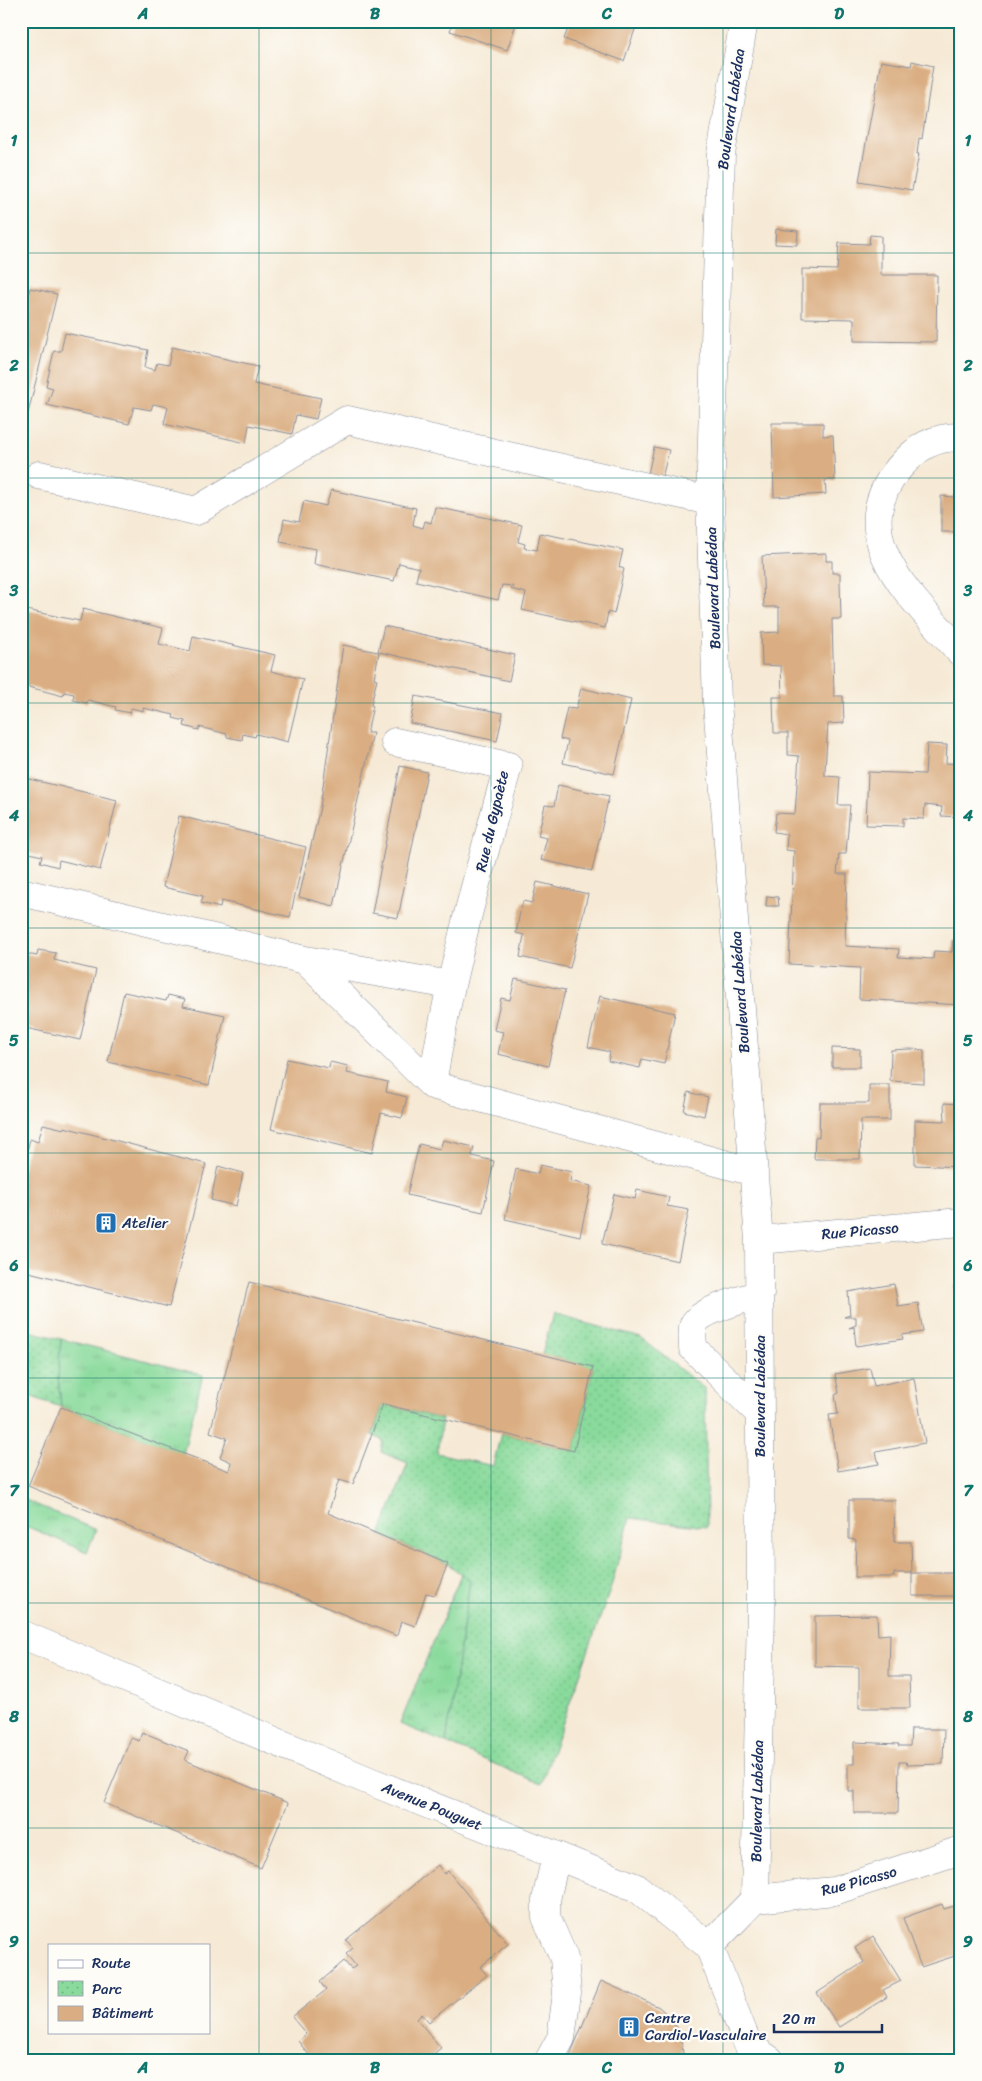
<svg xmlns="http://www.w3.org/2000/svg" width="982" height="2081" viewBox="0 0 982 2081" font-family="Sriracha,sans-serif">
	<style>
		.grass { fill: url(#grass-tufts); stroke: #52847c }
		.park { fill: url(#park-dots); stroke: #52847c }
		.building { fill: #daae82 }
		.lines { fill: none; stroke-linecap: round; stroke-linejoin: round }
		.minor-casing { stroke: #888c9a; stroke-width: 29 }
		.minor { stroke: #fff; stroke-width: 28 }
		.grid { fill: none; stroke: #0f766e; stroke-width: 1; stroke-opacity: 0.55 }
		.labels { text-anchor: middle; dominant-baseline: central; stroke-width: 4.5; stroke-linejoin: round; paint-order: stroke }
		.street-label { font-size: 15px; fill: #1b2f5e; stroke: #fdfcf7 }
		.poi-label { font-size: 15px; fill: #1b2f5e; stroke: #fdfcf7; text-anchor: start }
		.neatline { fill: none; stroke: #0f766e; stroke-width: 2 }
		.grid-label { font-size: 16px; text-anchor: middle; font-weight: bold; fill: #0f766e }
	</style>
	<defs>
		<pattern id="grass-tufts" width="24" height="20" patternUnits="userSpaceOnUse" patternTransform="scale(1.25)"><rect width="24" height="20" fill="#89da9b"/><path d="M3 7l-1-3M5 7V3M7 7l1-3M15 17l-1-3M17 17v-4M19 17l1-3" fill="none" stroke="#76bb88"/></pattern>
		<pattern id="park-dots" width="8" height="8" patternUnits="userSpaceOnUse" patternTransform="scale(1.25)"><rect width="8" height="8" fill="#89da9b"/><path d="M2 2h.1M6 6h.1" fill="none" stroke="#76bb88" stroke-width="1.8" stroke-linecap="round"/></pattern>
	</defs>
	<rect width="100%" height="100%" fill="#fdfcf7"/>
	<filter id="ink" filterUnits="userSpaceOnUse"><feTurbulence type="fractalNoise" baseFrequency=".02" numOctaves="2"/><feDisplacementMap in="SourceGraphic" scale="10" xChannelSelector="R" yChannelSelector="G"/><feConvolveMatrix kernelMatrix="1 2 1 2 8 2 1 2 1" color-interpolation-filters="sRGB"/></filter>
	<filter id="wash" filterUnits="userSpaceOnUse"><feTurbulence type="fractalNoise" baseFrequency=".0096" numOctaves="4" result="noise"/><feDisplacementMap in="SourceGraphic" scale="20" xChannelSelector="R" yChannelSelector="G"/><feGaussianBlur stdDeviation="1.12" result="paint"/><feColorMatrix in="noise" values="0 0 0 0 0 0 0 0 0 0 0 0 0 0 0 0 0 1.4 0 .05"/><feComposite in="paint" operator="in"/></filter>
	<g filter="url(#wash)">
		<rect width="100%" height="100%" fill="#f6ead6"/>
		<path class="grass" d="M61,1339L203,1375L183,1454L61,1407L58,1376Z
			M23,1499L96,1530L87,1552L21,1524Z
			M461,1574L470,1580L446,1743L400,1724Z"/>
		<path class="park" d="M553,1314L641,1338L705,1389L707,1527L630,1518L611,1587L541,1784L446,1743L470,1581L448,1564L380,1535L408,1463L381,1452L383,1440L372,1435L383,1404L442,1419L437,1453L493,1466L501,1433L574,1451L593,1368L542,1354Z
			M21,1329L61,1339L58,1376L61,1407L26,1395L21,1408Z"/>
		<g id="blocks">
			<path class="building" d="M453,21H517L507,50L450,31Z
				M571,21H638L624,61L564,39Z
				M881,61L911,66L912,61L933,66L922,139L919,138L917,154H919L912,190L859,181Z
				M776,229L798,231L797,245L775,244Z
				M870,235L881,236V275H937L936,342L854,341V319L802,318V269L837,270L839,243L869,244Z
				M30,288L57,294L22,438L21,323Z
				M65,333L148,350L145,367L155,370L157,363L168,365L172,347L258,366L254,384L321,398L316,419L296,415L292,434L249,425L246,443L164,424L168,407L153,404L151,410L134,407L129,424L47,405L53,388L46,386L54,351H61Z
				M772,423H823V436L833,435L835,480H825L826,494L774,497Z
				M654,447L669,450L662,478L648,474Z
				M331,490L416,508L413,525L423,528L425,521L431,523L435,507L522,525L518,542L525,544L524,548L537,550L540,533L623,550L619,567L624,569L614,614L608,612L605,628L522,610L526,593L511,589L513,586L502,585L498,600L416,581L419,568L399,563L394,581L314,564L316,549L280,542L284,519L299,522L304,501L326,506Z
				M955,494H961V561H955V532H941V496L955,497Z
				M826,553V561H832V573H840V583L841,619H832L834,696H843L844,723L828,724L825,770V776L840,777L838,805H850L846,854H839L837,874H847L845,946L899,949L898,957L933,959L934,951L952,952L953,940H961V1005L859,999L860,968L789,964L794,851L786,850L787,834L774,832L776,813L795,814L799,756L788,755V733H774L773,697H782L781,666L762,665L761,633L779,632V607H764L762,556Z
				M21,609L80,621L83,609L163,628L159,644L190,651L193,636L275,655L271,671L303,679L288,742L256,734L255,737L243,734L242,740L227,737V734L199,727V730L184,726L185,721L173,718L174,715L143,708V711L131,708L130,713L115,710L116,707L88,700L87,703L73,700L74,694L64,692L63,696L21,685Z
				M384,626L515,655L509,681L379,652L374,678L377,679L371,705L373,706L367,733H373L334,906L299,897L320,807L343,645L378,652Z
				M581,688L631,700L614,774L563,763L568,741L560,739L567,708L576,709Z
				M415,696L503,713L497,741L410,723Z
				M927,744L947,745L946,763L961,764V817L941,816L942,807L925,805L924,819L903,818V826L866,825L868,772L925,774Z
				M400,766L427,772L398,918L372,913Z
				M21,777L117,800L100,870L59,860L58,867L40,862L42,856L21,851Z
				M558,785L609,796L592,871L541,860L547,838L538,836L545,805L554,806Z
				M179,816L306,847L290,917L221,901L220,908L201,903L203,896L163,887Z
				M537,882L588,894L570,968L520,957L524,935L516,933L519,917L523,901L532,903Z
				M767,896L778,897L779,906H766Z
				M38,950L56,953L54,960L96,970L80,1040L21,1027V953L37,956Z
				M515,979L565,990L548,1066L498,1054L503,1032L494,1030L501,998L510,1000Z
				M124,992L166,1001L168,995L185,999L183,1006L225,1015L209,1085L108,1062Z
				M600,996L675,1013L664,1064L642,1059L640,1068L608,1061L610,1052L588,1047Z
				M832,1048L860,1049V1067H832Z
				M910,1049L924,1050V1083L890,1081L891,1050Z
				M287,1059L329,1068L330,1062L348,1066L347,1073L388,1082L386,1092L407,1097L402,1118L381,1113L372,1153L271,1129Z
				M869,1085H890V1120H861L860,1159H814L815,1137L819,1138L820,1103H869Z
				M688,1092L708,1097L704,1116L684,1111Z
				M944,1103L961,1104V1167L915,1165V1120L945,1121Z
				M43,1124L64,1129V1127L206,1164L169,1307L21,1270V1175L30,1139L38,1142Z
				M443,1140L474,1147L472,1156L494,1161L483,1212L407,1195L419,1144L440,1149Z
				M540,1165L572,1172L570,1181L591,1186L580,1236L505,1219L516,1169L538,1174Z
				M218,1166L243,1173L236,1206L211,1200Z
				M637,1190L669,1197L667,1206L689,1210L678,1261L602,1244L614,1194L635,1199Z
				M249,1282L593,1367L574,1451L383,1404L353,1484L339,1480L328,1513L448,1564L435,1595L426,1593L415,1626L401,1621L397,1636L28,1486L61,1407L229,1471L231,1462L220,1457L227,1438L210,1432Z
				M894,1284L898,1306L918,1303L923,1332L902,1335L903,1339L856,1346L854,1327L849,1328L856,1325V1317H844L850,1315L848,1292Z
				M954,1286H961V1323H960Z
				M870,1368L874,1386L914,1378L925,1443L876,1452L879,1464L838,1471L829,1415L838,1414L835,1395L839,1393L835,1374Z
				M849,1500H895L894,1542H911L912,1573H894V1577H855L856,1540L849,1539Z
				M912,1573H960L961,1596H912Z
				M877,1615L878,1635L890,1634L889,1676H909L910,1708H859V1667L815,1666V1616Z
				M911,1729H944L943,1764L907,1765L906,1762H899L898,1813H854V1791H848V1764H854V1742L899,1744L898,1746H910Z
				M142,1732L189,1751L185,1760L288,1803L261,1868L104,1803L131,1738L139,1741Z
				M438,1865L444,1874L448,1871L508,1944L480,1967L487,1975L429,2022L422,2014L417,2019L441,2048L426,2060H313L298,2041L306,2034L292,2017L326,1990L320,1982L344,1961L351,1969L356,1966L346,1954L353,1948L346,1940Z
				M942,1904L944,1909L961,1904V1954L921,1967L903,1918Z
				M873,1936L901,1981L883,1990L887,1997L839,2027L817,1993L864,1962L855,1948Z
				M601,1981L659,2007L672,2019L680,2034L683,2053L681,2060H568Z"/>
		</g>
	</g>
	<g filter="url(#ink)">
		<use href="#blocks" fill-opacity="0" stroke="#888c9a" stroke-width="1"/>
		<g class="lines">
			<g class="minor-casing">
				<path id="minor" d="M961,437C933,437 917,447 899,468C840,539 917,601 961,653
					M39,475L196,511L347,420L710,501
					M395,742L508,766C479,871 449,977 432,1085
					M21,892L305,960L451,985
					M305,960L432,1085L754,1172
					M759,1240L961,1222
					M760,1294C745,1299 701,1310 694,1324C691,1331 693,1340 693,1348L760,1414
					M21,1634L367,1780L637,1888L709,1946L748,2045L770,2060
					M755,1899L834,1891L961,1850
					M709,1946L755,1899L761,1610L759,1240L717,702L710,501L721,154L744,21
					M549,2060L561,2038L567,1993L564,1958L546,1917V1900L556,1856"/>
			</g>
			<use href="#minor" class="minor"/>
		</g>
	</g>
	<path class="grid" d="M259,21V2060M491,21V2060M723,21V2060M21,253H961M21,478H961M21,703H961M21,928H961M21,1153H961M21,1378H961M21,1603H961M21,1828H961"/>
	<defs>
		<g id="building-square" transform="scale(1.125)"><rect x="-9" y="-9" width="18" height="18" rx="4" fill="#1f6fb2" stroke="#fdfcf7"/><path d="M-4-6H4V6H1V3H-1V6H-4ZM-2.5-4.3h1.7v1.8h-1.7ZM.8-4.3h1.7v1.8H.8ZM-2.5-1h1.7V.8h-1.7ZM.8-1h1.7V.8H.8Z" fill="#fff"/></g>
	</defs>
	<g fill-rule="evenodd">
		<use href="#building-square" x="106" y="1223"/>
		<use href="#building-square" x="629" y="2027"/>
	</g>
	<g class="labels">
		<g class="street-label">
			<text transform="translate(731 109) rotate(-82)">Boulevard Labédaa</text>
			<text transform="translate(713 588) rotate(-92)">Boulevard Labédaa</text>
			<text transform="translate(492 821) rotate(-77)">Rue du Gypaète</text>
			<text transform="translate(740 992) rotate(-94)">Boulevard Labédaa</text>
			<text transform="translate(860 1231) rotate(-5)">Rue Picasso</text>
			<text transform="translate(760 1396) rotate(-90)">Boulevard Labédaa</text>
			<text transform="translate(757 1801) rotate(-89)">Boulevard Labédaa</text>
			<text transform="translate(432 1806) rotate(22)">Avenue Pouguet</text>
			<text transform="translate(859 1881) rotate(-15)">Rue Picasso</text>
		</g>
		<g class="poi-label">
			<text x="122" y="1223">Atelier</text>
			<text x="645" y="2018">Centre<tspan x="645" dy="17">Cardiol-Vasculaire</tspan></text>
		</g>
	</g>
	<rect width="982" height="2081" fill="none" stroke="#fdfcf7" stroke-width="55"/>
	<rect x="48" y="1944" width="162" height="90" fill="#fdfcf7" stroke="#a3aaba"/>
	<rect x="58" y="1960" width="25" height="8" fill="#ffffff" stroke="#a3aaba"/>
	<text x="92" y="1968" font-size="15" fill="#1b2f5e">Route</text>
	<rect x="58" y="1981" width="25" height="15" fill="url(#park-dots)" stroke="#a3aaba"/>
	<text x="92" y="1994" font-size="15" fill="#1b2f5e">Parc</text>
	<rect x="58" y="2006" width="25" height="15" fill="#daae82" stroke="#a3aaba"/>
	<text x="92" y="2018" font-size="15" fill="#1b2f5e">Bâtiment</text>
	<path d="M774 2024v8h108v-8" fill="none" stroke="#1b2f5e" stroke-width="2.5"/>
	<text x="782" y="2024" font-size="15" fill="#1b2f5e" stroke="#fdfcf7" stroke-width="4" paint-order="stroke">20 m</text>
	<rect x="28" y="28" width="926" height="2026" class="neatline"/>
	<g class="grid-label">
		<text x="143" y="19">A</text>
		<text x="375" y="19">B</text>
		<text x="607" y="19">C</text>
		<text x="839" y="19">D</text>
		<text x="14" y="146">1</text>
		<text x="968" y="146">1</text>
		<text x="14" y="371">2</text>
		<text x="968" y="371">2</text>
		<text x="14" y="596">3</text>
		<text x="968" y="596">3</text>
		<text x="14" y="821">4</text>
		<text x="968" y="821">4</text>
		<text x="14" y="1046">5</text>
		<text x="968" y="1046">5</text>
		<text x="14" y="1271">6</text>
		<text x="968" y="1271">6</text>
		<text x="14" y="1496">7</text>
		<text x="968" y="1496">7</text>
		<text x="14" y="1722">8</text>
		<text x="968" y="1722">8</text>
		<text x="14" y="1947">9</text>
		<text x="968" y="1947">9</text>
		<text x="143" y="2073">A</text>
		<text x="375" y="2073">B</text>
		<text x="607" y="2073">C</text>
		<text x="839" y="2073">D</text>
	</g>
</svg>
